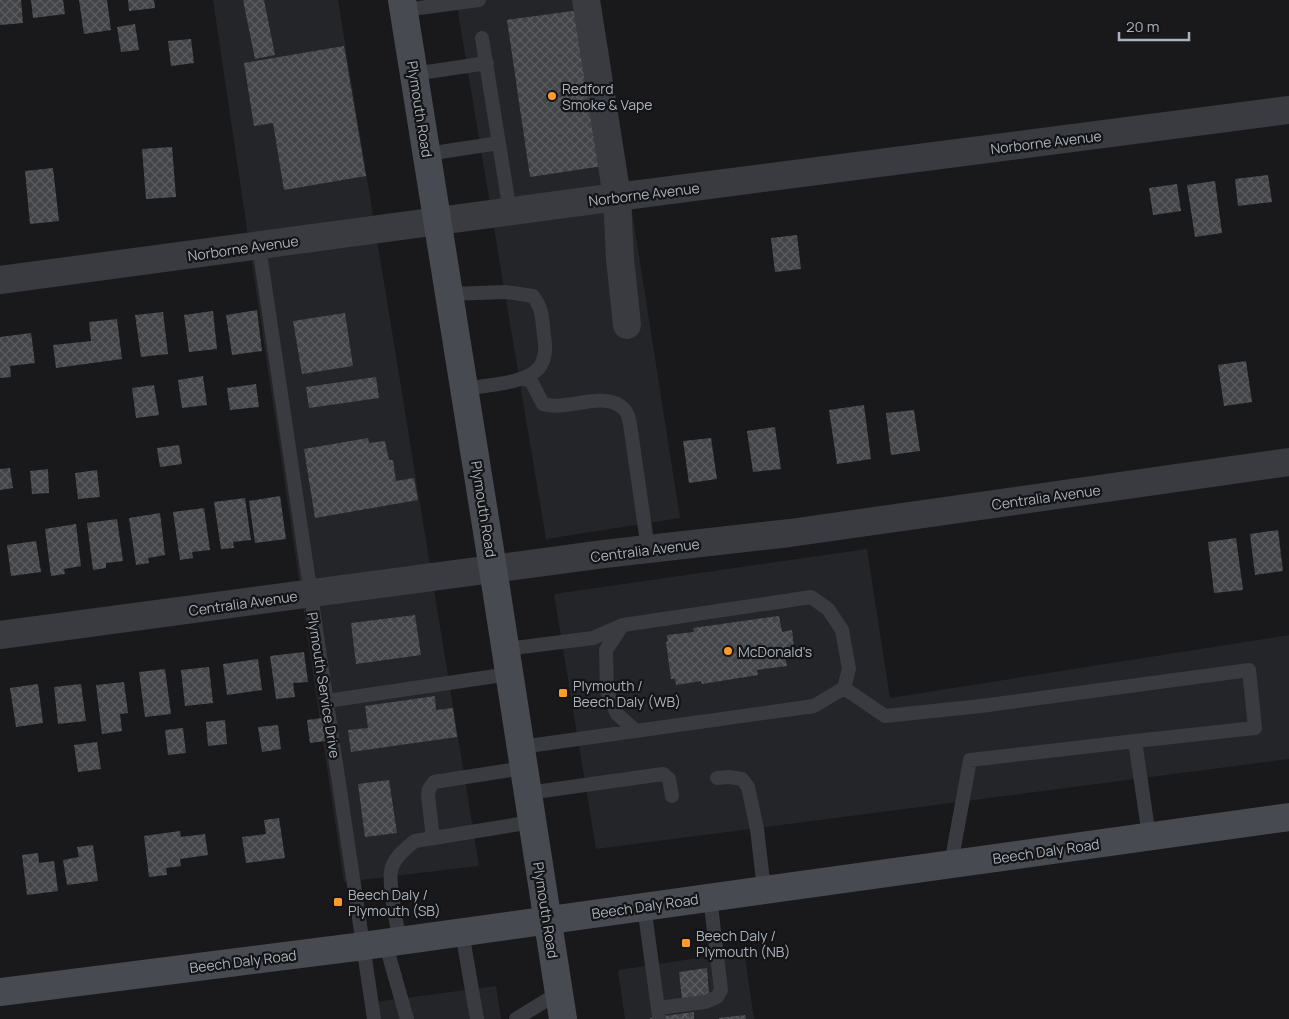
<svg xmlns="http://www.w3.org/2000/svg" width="1289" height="1019" viewBox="0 0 1289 1019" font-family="Manrope,sans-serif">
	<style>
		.built { fill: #242528 }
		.building { fill: url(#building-cross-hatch) }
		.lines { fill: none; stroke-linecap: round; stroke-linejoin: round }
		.lane { stroke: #393b40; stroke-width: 14 }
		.street { stroke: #393b40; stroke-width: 28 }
		.secondary { stroke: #474b51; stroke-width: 28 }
		.poi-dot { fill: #ff9b2d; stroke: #141416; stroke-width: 2 }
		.labels { text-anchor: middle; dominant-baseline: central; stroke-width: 4.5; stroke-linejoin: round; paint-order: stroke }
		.poi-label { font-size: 14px; fill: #aab2bc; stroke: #141416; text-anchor: start }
		.street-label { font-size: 14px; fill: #aab2bc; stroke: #141416 }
	</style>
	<defs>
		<pattern id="building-cross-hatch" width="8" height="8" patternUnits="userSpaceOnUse" patternTransform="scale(1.25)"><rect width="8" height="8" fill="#434448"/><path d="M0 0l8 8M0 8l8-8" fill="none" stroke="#5b5d60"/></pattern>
	</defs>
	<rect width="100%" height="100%" fill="#19191b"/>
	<path class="built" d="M213,0H338L479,866L344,882Z
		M456,0H599L680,518L546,539Z
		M867,549L890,698L1289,635V759L596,849L554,594Z
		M744,951L754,1019H625L618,970Z
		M496,986L501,1019H370L367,1003Z"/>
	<path class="building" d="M0,0H21L23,23L0,25Z
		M31,0H63L65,14L33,18Z
		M79,0H107L111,30L84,34Z
		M128,0H154L155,8L129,11Z
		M243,0H264L275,55L255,59Z
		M580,10L603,166L530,177L507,20Z
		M135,24L139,50L121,52L117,27Z
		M191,39L194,63L171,66L168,41Z
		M344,46L366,176L284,190L273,123L254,126L244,63Z
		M172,147L176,197L146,199L142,149Z
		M53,168L59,221L30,224L25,171Z
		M1268,175L1272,202L1238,206L1235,179Z
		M1215,181L1222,233L1195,237L1187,185Z
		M1177,184L1181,211L1153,215L1149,188Z
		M797,235L801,269L775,272L771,238Z
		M257,310L262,351L232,355L226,315Z
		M213,311L217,349L189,352L184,315Z
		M163,312L168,354L141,357L135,315Z
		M345,313L353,366L302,374L293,321Z
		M117,319L122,359L56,368L53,345L91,341L89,322Z
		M31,333L35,363L10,366L11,377L0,378V337Z
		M1246,361L1252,402L1224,406L1218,365Z
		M203,376L207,405L182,408L178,380Z
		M376,377L379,398L309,408L306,387Z
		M256,384L259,407L230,410L227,388Z
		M154,385L159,415L136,418L132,388Z
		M864,405L871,459L837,464L829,410Z
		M914,410L920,451L891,455L886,413Z
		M775,427L781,469L753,472L747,431Z
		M368,438L369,443L385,441L389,460H393L396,481L414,478L418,500L315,518L304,449Z
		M711,438L717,479L689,483L683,441Z
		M179,445L182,464L160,467L157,448Z
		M10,468L13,488L0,490V469Z
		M48,469L49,493L32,494L30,471Z
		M97,470L100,497L78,499L75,473Z
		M280,496L286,539L255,543L249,501Z
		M245,498L251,540L233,542L234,548L221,549L214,502Z
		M204,508L210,550L192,552L193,558L180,560L173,512Z
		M160,513L165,555L148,558L149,563L136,565L129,518Z
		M117,519L123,561L106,563V568L93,570L87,523Z
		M76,524L81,566L64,569L65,574L51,576L45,529Z
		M1278,530L1283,571L1255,575L1250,534Z
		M1236,538L1243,590L1214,593L1208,542Z
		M36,541L41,572L11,576L7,545Z
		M415,615L421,655L356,664L351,623Z
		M779,616L782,632L792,630L795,656L785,657L787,666L757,670L758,675L702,684L701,681L676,685L675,679H671L666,642L668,641L667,635L694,632L693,628Z
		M304,652L308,682L293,683L295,697L276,699L270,656Z
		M258,659L262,690L227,695L223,664Z
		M209,667L213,703L185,706L181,670Z
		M165,669L171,714L145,717L139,672Z
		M124,682L128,713L120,714L122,731L102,734L96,685Z
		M38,684L43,723L16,727L10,688Z
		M81,684L86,721L58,724L54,687Z
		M435,696L436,710L453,708L457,737L351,752L348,730L368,728L365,706Z
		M322,718L325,741L310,743L307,720Z
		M225,720L227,744L208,746L206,722Z
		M278,725L281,749L262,752L258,727Z
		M183,728L186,753L168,755L165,730Z
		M97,742L101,769L78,772L74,745Z
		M389,780L397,833L365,837L358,784Z
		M279,818L285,858L246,863L242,837L266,834L264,820Z
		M180,831L181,837L205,834L208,855L180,859L181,866L166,868L167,875L149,877L144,836Z
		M93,845L98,881L67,885L63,860L79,857L77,847Z
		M38,853L39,863L54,861L58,891L27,895L22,855Z
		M707,968L709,996L682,999L679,972Z
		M694,1012V1019H650V1018Z
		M745,1015L746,1019H719V1018Z"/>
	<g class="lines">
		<path class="lane" d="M404,10L479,0
			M482,38L510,212
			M414,74L487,63
			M427,154L499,143
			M259,246L374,1019
			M449,294L506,292L533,296C543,309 542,319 544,336C546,346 546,361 538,369C524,384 485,385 464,389
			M524,379L531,381L543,404C567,412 605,389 624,409C628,413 629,419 630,424L648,549
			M622,626L606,650L607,691L617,714L636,731
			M506,649L593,638L623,625L811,597L828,609L842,630L849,669L844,688L814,706L521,747
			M844,688L885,716L981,706L1249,670L1255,728L1135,741L1149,836
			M327,701L509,674
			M717,778L729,777L742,779L748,787L757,829L764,889
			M528,793L663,774L669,779L672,796
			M433,838L428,795L429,789L434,782L524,768
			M951,864L970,760L1135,741
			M644,906L659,1016
			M462,932L477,1019
			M400,941C397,925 387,880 392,867C396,856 406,848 415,841L532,822
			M385,942L407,1019
			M658,1008L705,1002L717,997L721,990L710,897
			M516,1019L558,993"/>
		<path class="street" d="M586,0L617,197L620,259L627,325
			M0,280L617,197L1289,110
			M0,635L604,554L790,533L1289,462"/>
		<path class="secondary" d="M402,0L493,569L563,1019
			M0,992L356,947L1289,817"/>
	</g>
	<g class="poi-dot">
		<circle cx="552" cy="96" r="5"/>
		<circle cx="728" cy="651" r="5"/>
		<rect x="558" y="688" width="10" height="10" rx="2.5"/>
		<rect x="333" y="897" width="10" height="10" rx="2.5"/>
		<rect x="681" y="938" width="10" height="10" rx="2.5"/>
	</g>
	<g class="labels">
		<g class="poi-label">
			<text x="562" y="88">Redford<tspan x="562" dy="16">Smoke &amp; Vape</tspan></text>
			<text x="738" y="651">McDonald's</text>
			<text x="573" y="685">Plymouth /<tspan x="573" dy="16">Beech Daly (WB)</tspan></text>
			<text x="348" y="894">Beech Daly /<tspan x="348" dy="16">Plymouth (SB)</tspan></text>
			<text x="696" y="935">Beech Daly /<tspan x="696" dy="16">Plymouth (NB)</tspan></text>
		</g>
		<g class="street-label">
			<text transform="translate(420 109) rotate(81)">Plymouth Road</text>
			<text transform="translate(1046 142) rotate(-7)">Norborne Avenue</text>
			<text transform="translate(644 194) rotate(-7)">Norborne Avenue</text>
			<text transform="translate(243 248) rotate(-8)">Norborne Avenue</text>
			<text transform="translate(1046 497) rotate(-8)">Centralia Avenue</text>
			<text transform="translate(484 509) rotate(81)">Plymouth Road</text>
			<text transform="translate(645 550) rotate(-7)">Centralia Avenue</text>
			<text transform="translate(243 603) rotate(-8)">Centralia Avenue</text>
			<text transform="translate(324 685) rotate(81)">Plymouth Service Drive</text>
			<text transform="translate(1046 851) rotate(-8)">Beech Daly Road</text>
			<text transform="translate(645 906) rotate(-8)">Beech Daly Road</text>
			<text transform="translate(546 910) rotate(81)">Plymouth Road</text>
			<text transform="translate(243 961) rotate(-7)">Beech Daly Road</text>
		</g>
	</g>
	<path d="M1119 32v8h70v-8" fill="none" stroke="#aab2bc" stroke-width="2.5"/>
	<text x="1126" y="32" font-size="15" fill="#aab2bc" stroke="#141416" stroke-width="4" paint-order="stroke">20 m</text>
</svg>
